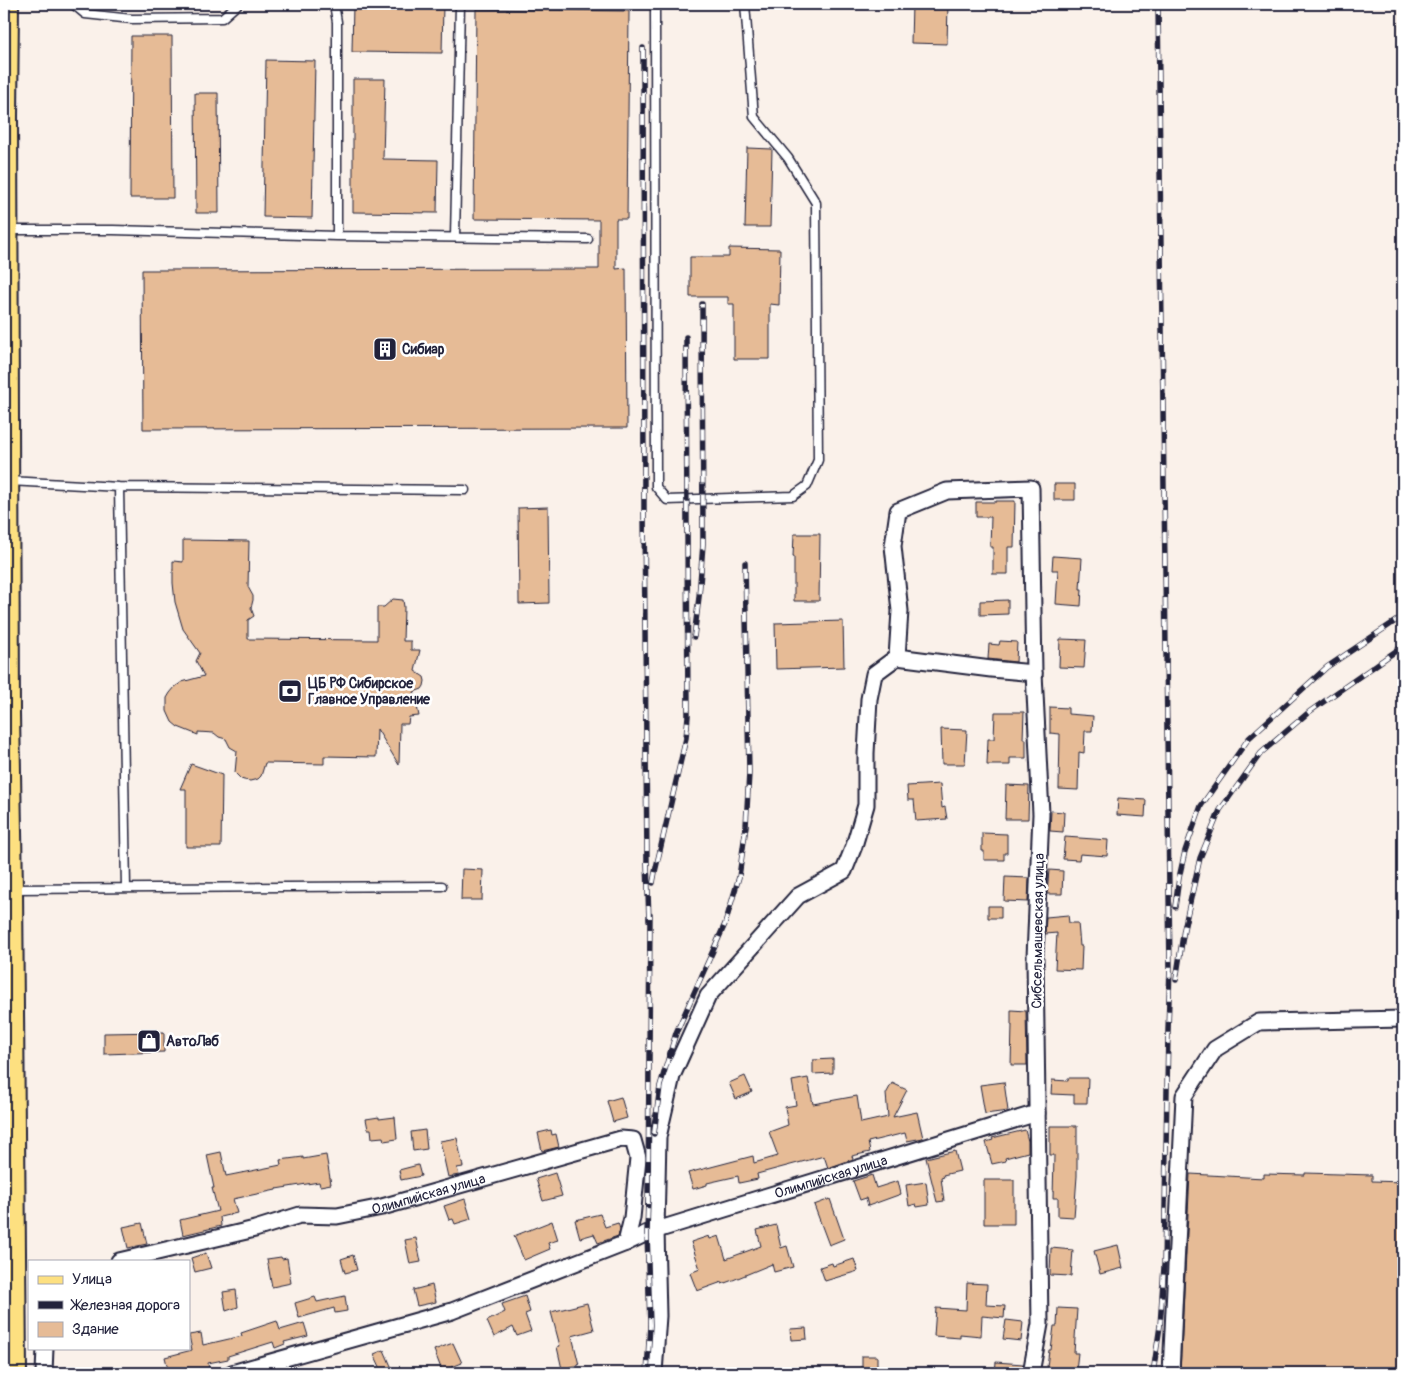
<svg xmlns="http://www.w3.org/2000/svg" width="1407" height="1377" viewBox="0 0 1407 1377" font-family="Pangolin,sans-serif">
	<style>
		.building { fill: #e6bb96; stroke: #22223b }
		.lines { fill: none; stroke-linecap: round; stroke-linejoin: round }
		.service-casing { stroke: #22223b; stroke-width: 11 }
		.minor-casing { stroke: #22223b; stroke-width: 19 }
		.primary-casing { stroke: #22223b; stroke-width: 28 }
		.service { stroke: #fff; stroke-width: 8 }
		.minor { stroke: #fff; stroke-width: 15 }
		.primary { stroke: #fde080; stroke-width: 24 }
		.rail-casing { stroke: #22223b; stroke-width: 5.5 }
		.rail { stroke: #fff; stroke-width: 4; stroke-dasharray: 11; stroke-linecap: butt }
		.labels { text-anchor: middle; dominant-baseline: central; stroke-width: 5; stroke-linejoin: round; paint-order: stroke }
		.poi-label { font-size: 14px; font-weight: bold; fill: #22223b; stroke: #fff; text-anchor: start }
		.street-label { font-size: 14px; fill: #22223b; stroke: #fff }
	</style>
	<rect width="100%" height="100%" fill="#faf1ea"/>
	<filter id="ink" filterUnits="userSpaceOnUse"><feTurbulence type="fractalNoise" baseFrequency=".02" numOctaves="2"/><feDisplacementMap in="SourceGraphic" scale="10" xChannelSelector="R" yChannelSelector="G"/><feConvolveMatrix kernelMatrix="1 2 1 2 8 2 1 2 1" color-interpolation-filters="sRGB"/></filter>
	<g filter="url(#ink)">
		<path class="building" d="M353,4H443L442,53L352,52Z
			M912,4H948L947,44L911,43Z
			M476,9L629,11L627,219H616V269L626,268L627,428L143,429L142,270L599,269V220L474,219Z
			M131,36H172L173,198H130Z
			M266,60L315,61L312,218L263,217Z
			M353,79H385L383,159L438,160L437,213L353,212Z
			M195,93H218L219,213H196Z
			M747,148L772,149L770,227H745Z
			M729,248L780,249L779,305L770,304V359H734V304H728V297H690V257H729Z
			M1054,484H1075V500H1054Z
			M996,501H1015L1014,547H1008V574H993V547H990L991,517H976V502H996Z
			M548,507L549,603L519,604L518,508Z
			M794,534H820L819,601H794V557H793Z
			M183,540L249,541L248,587L253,596V600L251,608L254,616L248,620V639L377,640V607H384L393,599L403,600L404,607L403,641H411V650H420L415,671L424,677L425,681L424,686L422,689L414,692L419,716L409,717L408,724H400L399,765L377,729L376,757L324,756V764L265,763L261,776L258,779L250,781L244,780L241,779L235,773L237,751L230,747L226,739L219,737L214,733L198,732V735L178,727L172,722L167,711V698L170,693L175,687L182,682L204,676L196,661L200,653L183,629L175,602L173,583V561L183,562Z
			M1053,556L1082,558L1080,589H1082L1081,606L1056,604L1058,570H1052Z
			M1008,600V614L980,615V601Z
			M843,621L844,667L776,669L775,623Z
			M1060,639L1086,640L1084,668L1059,667Z
			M1000,641L1017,642L1016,662L988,659L989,644L999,645Z
			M1050,707L1068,708V714L1093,716L1092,731H1085L1084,753L1079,752L1078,790L1059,789L1060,734L1050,733Z
			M995,712H1024L1023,739H1026V758H1010V765H987L988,739H994Z
			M941,729L967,730L965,764H942Z
			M191,764L222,775L221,847H186V789H180Z
			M940,784L942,808L945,807L947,819L916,821L914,800H908L907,786Z
			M1006,785L1029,786L1028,819H1005Z
			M1118,798L1146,800L1145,817L1117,815Z
			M1051,811L1064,812L1063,832L1050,831Z
			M982,833L1007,834V853H1004V860H984V851H982Z
			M1065,837L1108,840L1107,856L1080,854L1079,860L1063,859Z
			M462,869L483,870L482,900H461Z
			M1049,870L1063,871L1062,894H1047Z
			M1005,877L1029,878L1028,902L1004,901Z
			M988,906H1001V918H988Z
			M1068,915L1069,923H1078L1080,946H1082L1081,970L1055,969L1057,933L1045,934L1046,917Z
			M1011,1010L1026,1011L1027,1065H1011L1012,1025H1011Z
			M164,1032V1052L104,1054V1033Z
			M833,1059V1073L813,1074V1060Z
			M745,1076L752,1092L736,1099L729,1083Z
			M808,1078L813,1104L857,1096L861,1123L888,1117L886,1094L892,1083L907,1090L893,1117L917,1112L923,1138L907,1141L905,1133L868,1142L870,1152L852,1156L853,1159L828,1168L824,1156L757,1174L758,1179L739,1183L738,1176L707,1183V1185L693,1189L688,1173L753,1156L754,1163L778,1156L769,1132L788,1125L785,1107L796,1105L792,1081Z
			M1068,1078H1088L1087,1103H1074V1095L1051,1094L1052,1080L1068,1081Z
			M1004,1082L1008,1111L985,1114L980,1085Z
			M621,1097L627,1118L613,1122L607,1101Z
			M379,1117V1119L395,1117L397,1139L384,1141L383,1137L372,1138L371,1129H368L366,1119Z
			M1050,1126H1077V1176L1074,1217L1058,1216V1198H1053L1054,1155H1050Z
			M425,1130L427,1149L413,1151L411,1132Z
			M551,1130L552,1135L556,1134L559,1147L542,1151L538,1133Z
			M1025,1130L1028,1141V1152L1005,1158L1006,1161L992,1164L986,1142L993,1140L992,1138Z
			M457,1138L463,1167L457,1168L459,1175L448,1177L440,1141Z
			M955,1151L960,1171L943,1175L944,1177L941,1178L944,1201L937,1202L926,1158Z
			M221,1152L226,1176L281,1165L280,1160L303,1157V1159L326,1155L331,1184L320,1186L319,1182L276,1189V1190L233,1199L237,1213L220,1217L221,1226L183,1235L180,1220L218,1211L212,1188H214L207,1155Z
			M418,1165L421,1176L401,1180L399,1170Z
			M555,1173L562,1196L543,1201L536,1179Z
			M1305,1173L1372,1175V1181L1403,1182V1373H1180L1190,1174L1264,1178V1174L1305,1175Z
			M872,1175L876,1188L898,1181L901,1194L868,1206L866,1198L860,1200L853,1181Z
			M984,1180H1014V1224H984Z
			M926,1182L929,1205L917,1207L916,1204L909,1206L906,1185Z
			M465,1199L471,1219L455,1224L453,1219L449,1220L444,1206Z
			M830,1199L844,1239L829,1245L814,1205Z
			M600,1214L605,1227L618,1223L620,1229L618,1236L598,1243L594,1234L580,1238L575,1220Z
			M552,1221L558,1240L548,1243L550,1249L524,1260L514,1236Z
			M142,1223L147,1244L128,1248L123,1227Z
			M776,1225L781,1248L787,1246L793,1267L774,1272L772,1264L733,1280L722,1284V1282L697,1291L690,1273L700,1269L691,1242L709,1236L710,1239L719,1236L726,1259L761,1246L757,1230Z
			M416,1238L421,1262L410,1264L405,1240Z
			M1118,1245L1123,1268L1100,1274L1094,1251Z
			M1051,1248L1073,1250L1071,1276L1050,1275Z
			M206,1253L211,1268L195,1272L191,1258Z
			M353,1255L357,1270L345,1273L341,1259Z
			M281,1257L282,1259L287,1258L291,1283L272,1287L267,1259Z
			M854,1259L858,1271L825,1281L820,1267L832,1263L833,1266Z
			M967,1283L987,1284L986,1305L1005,1306L1004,1318L982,1316L981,1336L960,1334V1338L934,1336L936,1308L966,1310Z
			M432,1285L436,1302L417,1306L413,1290Z
			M236,1290L238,1307L226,1311L223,1292Z
			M345,1296L347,1311L335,1313L334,1308L299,1318L295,1303L315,1297L317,1302Z
			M525,1296L530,1312L525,1314L531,1331L517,1336L513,1327L494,1337L487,1321L505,1312L502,1304Z
			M587,1303L594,1330L572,1336L579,1365L562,1369L557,1347L560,1346L551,1312Z
			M1058,1308L1077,1309L1074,1353H1078L1076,1370L1047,1367L1049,1350H1051L1054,1326H1057Z
			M1006,1320L1023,1322L1021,1341L1003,1339Z
			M277,1321L280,1330L304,1323L308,1336L284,1342L285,1344L275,1348L273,1342L228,1356V1359L208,1363L209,1370L199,1373H169L165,1357L192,1350L189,1335L201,1333L203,1345L242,1336L241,1333Z
			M806,1328L807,1339L791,1340L790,1329Z
			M453,1343L462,1363L442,1371L434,1350Z
			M384,1350L394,1373H383L374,1354Z
			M862,1356H877V1373H862Z
			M996,1362L1023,1364L1022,1373H995Z"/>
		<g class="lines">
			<g class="service-casing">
				<path id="service" d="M73,4L85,14L132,19L222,18L238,4
					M334,4L337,22V236
					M653,4H655L656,487L667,500L793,496L807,486L818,460L816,203L788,158L754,117L745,4
					M7,230H113L337,236L588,239
					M455,237L460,4
					M9,481L119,487L465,490
					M119,487L126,888
					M12,889L442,886"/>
			</g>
			<g class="minor-casing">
				<g id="minor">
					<path d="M897,657L991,669L1034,673"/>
					<path id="s1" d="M119,1261L255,1229L300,1215L337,1216L382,1207L621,1139L633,1140L638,1158L632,1218L626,1243"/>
					<path d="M44,1373L45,1348"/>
					<path id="s2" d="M232,1373L452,1311L626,1243L647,1233L1037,1113"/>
					<path d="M654,1373L658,1316L656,1230L658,1137L672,1076L708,996L798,896L844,871L854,846L866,805V753L869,699L874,674L897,657L900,611L893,546L898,511L947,491L1031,488L1034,673L1041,814L1035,957L1040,1324L1031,1373"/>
					<path d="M1171,1373L1184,1096L1215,1049L1259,1022L1403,1019"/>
				</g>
			</g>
			<g class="primary-casing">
				<path id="primary" d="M6,4L5,117L7,714L10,889L14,1373"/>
			</g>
			<use href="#service" class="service"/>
			<use href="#minor" class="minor"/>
			<use href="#primary" class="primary"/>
			<g class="rail-casing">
				<path id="rail" d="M1158,4L1170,972
					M643,48L644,509L647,863L649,921
					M694,637L699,597L703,544L702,304
					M653,883L655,872L686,738L688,716L686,337
					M1175,907L1179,878L1185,851L1201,806L1249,738L1327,667L1403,616
					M1176,980L1184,929L1200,858L1220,810L1261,753L1309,712L1403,646
					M654,1134L660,1086L676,1033L725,924L739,877L746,826L749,773L745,563
					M648,1204L650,915
					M647,1373L650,1325L647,1233L648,1198
					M1153,1373L1160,1326L1164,1267L1168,1031L1170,966"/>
			</g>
			<use href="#rail" class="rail"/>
		</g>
	</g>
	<defs>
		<g id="building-square" transform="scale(1.25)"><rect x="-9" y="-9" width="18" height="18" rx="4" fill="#22223b" stroke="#fff"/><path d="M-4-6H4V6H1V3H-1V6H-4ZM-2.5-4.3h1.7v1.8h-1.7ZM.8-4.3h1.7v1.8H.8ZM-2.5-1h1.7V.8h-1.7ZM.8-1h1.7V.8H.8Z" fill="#fff"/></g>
		<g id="bank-square" transform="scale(1.25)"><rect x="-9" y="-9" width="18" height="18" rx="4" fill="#22223b" stroke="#fff"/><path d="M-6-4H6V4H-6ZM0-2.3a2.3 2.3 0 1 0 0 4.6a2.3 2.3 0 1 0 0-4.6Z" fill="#fff"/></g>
		<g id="shop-square" transform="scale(1.25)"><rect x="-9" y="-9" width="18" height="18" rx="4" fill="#22223b" stroke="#fff"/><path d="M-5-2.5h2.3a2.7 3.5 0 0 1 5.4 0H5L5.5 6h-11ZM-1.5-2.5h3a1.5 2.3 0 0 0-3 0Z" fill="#fff"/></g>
	</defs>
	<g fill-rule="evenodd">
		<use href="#building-square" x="385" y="349"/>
		<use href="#bank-square" x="290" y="691"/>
		<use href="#shop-square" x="149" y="1041"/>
	</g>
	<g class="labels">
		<g class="poi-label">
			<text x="402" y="349">Сибиар</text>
			<text x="308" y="683">ЦБ РФ Сибирское<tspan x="308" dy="16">Главное Управление</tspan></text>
			<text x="166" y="1041">АвтоЛаб</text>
		</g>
		<g class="street-label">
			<text transform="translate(1038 931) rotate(-89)">Сибсельмашевская улица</text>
			<text stroke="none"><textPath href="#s2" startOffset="631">Олимпийская улица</textPath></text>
			<text stroke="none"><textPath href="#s1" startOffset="318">Олимпийская улица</textPath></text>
		</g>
	</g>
	<rect width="1407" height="1377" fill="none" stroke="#fff" stroke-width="20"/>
	<rect x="10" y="10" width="1387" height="1357" fill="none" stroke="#22223b" stroke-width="2" filter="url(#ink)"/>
	<rect x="28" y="1260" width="162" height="90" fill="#ffffff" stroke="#a7a7b1"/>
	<rect x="38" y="1276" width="25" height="8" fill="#fde080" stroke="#a7a7b1"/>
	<text x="72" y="1284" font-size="15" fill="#22223b">Улица</text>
	<rect x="38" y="1301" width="25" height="8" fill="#22223b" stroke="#a7a7b1"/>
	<text x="72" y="1310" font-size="15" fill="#22223b">Железная дорога</text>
	<rect x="38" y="1322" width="25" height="15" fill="#e6bb96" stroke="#a7a7b1"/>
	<text x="72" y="1334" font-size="15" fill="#22223b">Здание</text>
</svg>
